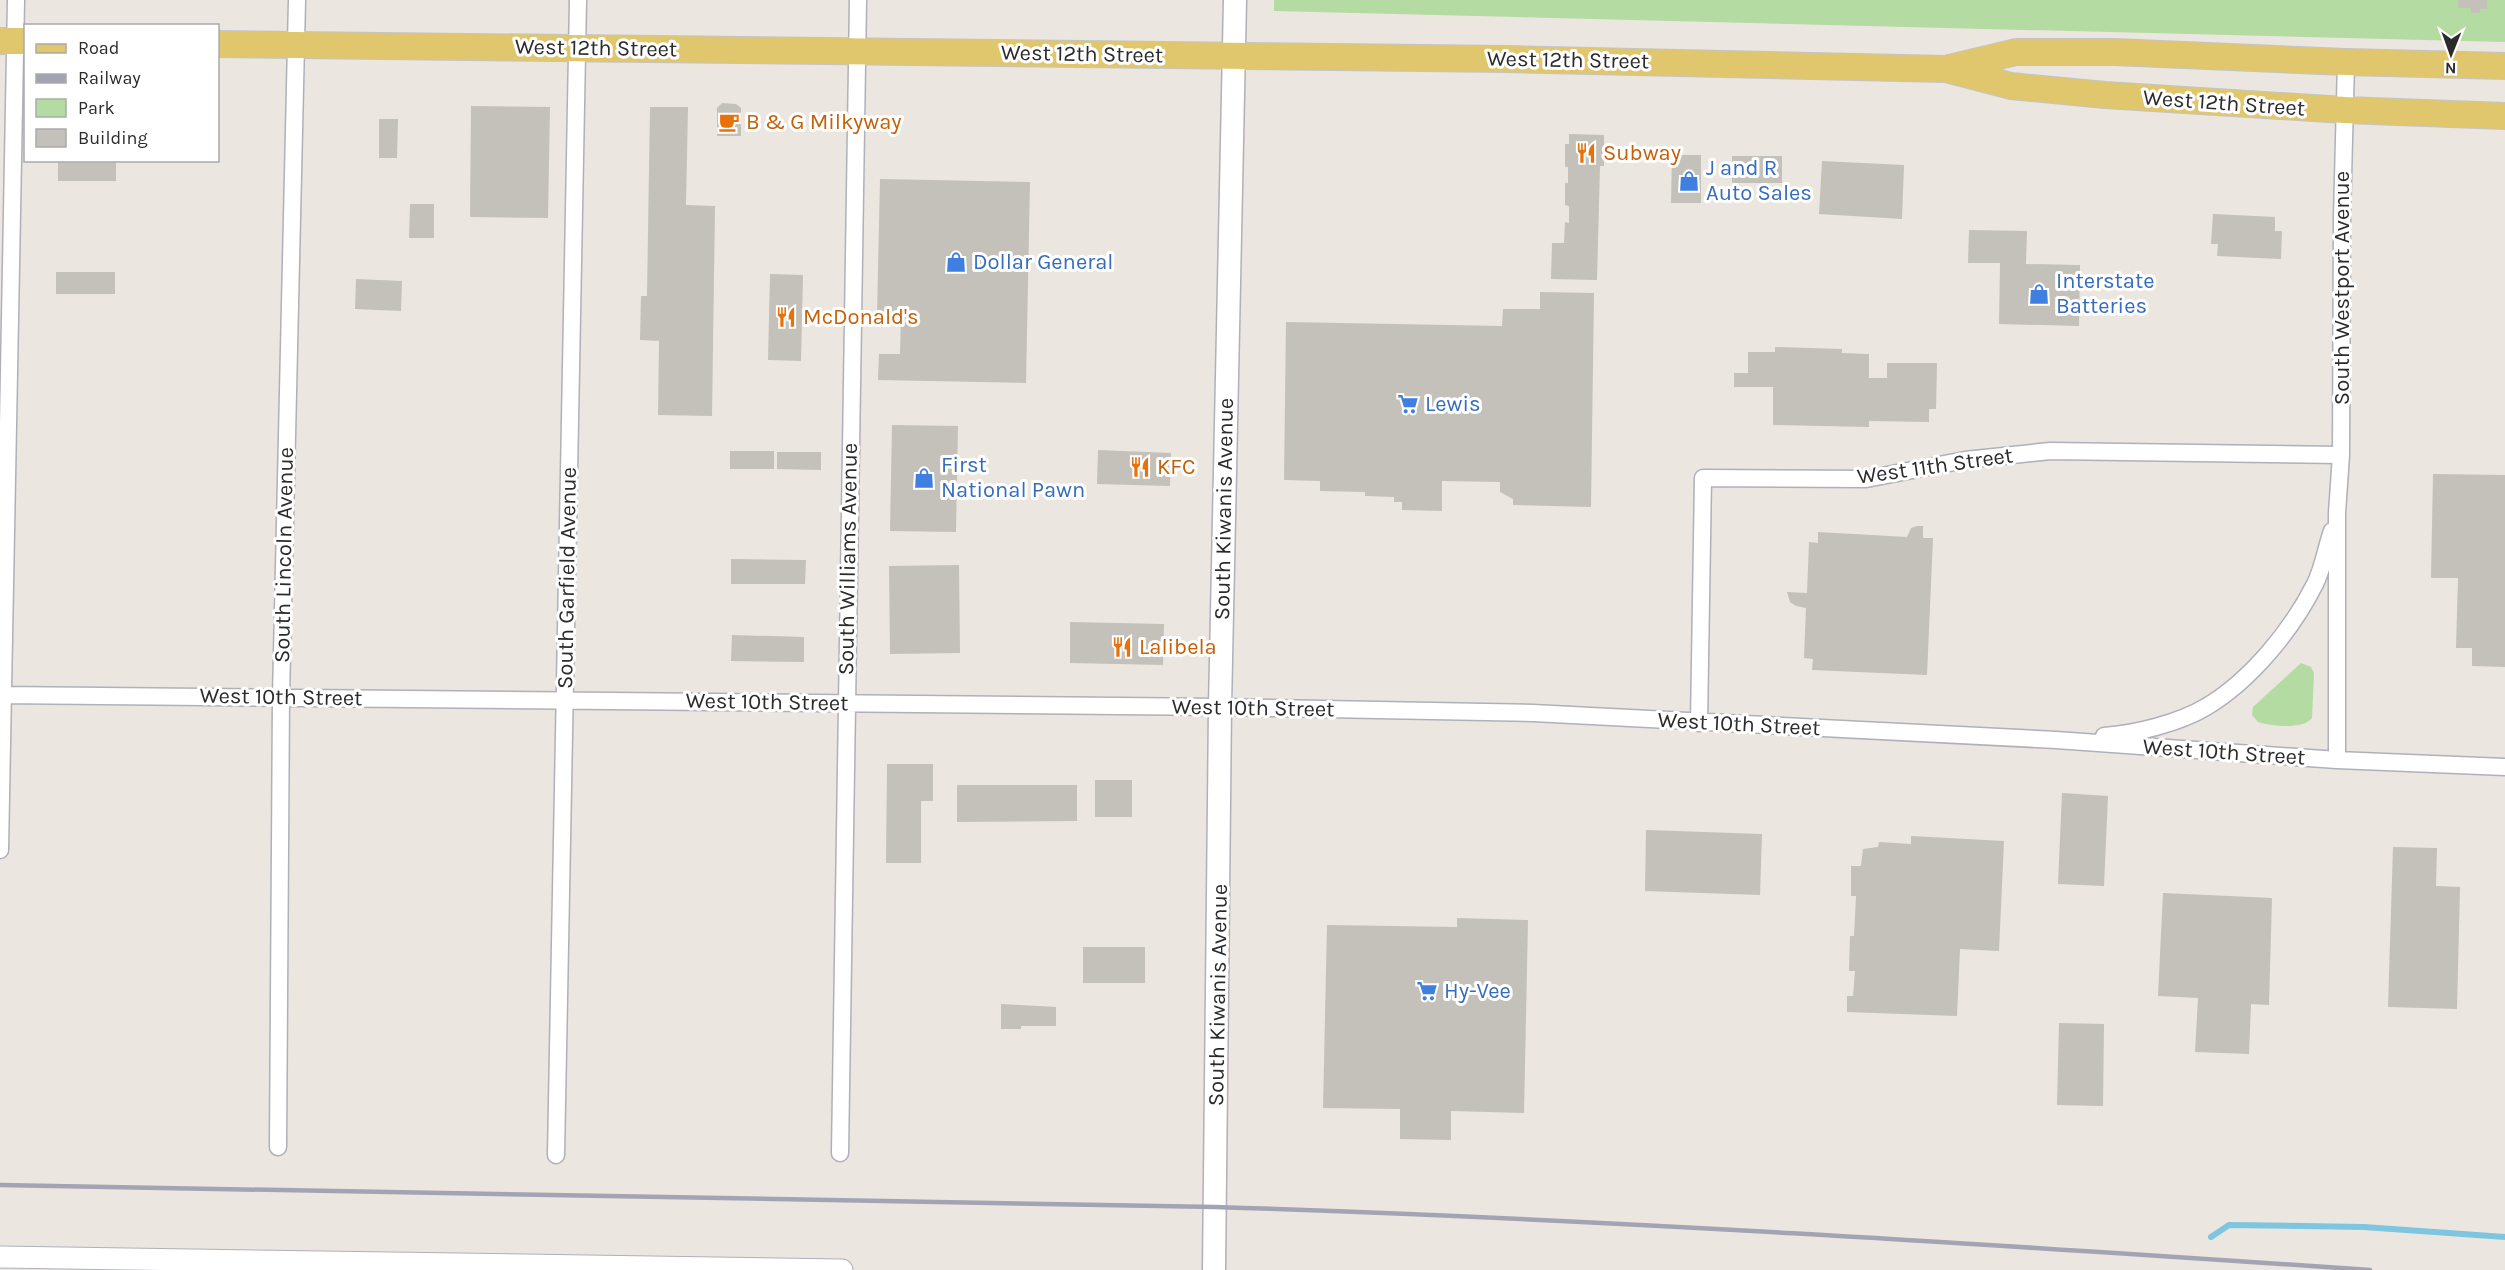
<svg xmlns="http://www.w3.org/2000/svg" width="2505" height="1270" viewBox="0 0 2505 1270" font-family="Karla,sans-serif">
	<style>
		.green { fill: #b4dba2 }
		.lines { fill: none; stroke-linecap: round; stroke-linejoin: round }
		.stream { stroke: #7ec5e0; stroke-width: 6 }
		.building { fill: #c4c0ba }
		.minor-casing { stroke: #afb0ba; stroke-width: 19 }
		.tertiary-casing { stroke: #afb0ba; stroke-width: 23 }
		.secondary-casing { stroke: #afb0ba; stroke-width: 25 }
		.primary-casing { stroke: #c4c4c4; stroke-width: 28 }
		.minor { stroke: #fff; stroke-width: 16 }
		.tertiary { stroke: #fff; stroke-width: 21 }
		.secondary { stroke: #fff; stroke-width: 22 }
		.primary { stroke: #e0c76e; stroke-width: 26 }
		.rail { stroke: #a2a4b3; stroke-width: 4.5 }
		.labels { text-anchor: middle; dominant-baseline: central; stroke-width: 6; stroke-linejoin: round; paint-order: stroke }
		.street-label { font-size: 22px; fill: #2b2b2b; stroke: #fff }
		.food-label { font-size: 22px; fill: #c56008; stroke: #fff; text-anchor: start }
		.shop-label { font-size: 22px; fill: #366cbe; stroke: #fff; text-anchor: start }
	</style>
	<rect width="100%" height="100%" fill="#ebe6df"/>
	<path class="green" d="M1274,0H2505V42L1274,11Z
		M2301,663L2311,667L2314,673L2312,718C2303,730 2271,726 2258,722L2252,715L2253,707Z"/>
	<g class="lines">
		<path class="stream" d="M2211,1237L2229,1225L2364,1227L2505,1237"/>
	</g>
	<path class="building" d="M2458,0H2487V9H2480V13H2471V8H2458Z
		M722,103L736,104L741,108V136H717V108Z
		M471,106L550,107L548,218L470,217Z
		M650,107H688L686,205L715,206L712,416L658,415L659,341L640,340L641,296H647Z
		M379,119H398L397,158H379Z
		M1569,134L1604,135V166H1600L1597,280L1551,279L1552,243H1564L1565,222L1569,223V206L1565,205V183H1568V167H1565V144H1569Z
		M1672,155H1701V203H1671Z
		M1732,156H1782V183H1732Z
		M58,160H116V181H58Z
		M1822,161L1904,165L1902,219L1819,214Z
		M880,179L1030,182L1026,383L878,380L879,354H900L901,315H877Z
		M410,204H434V238H409Z
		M2213,214L2275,217V231H2282L2281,259L2217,256L2218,244H2211Z
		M1969,230L2027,231L2026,264L2080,265L2079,326L1999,324L2000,263H1968Z
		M56,272H115V294H56Z
		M770,274L803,275L801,361L768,360Z
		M356,279L402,281L401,311L355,309Z
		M1540,292L1594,293L1591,507L1513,505V499L1500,492V482L1442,481V511L1402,510V502H1394V497L1365,496V492L1320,491V481L1284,480L1286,322L1502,326L1503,309H1540Z
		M1775,347L1842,349V353L1869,354V378H1887V363H1937L1936,409H1929V422L1869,421V427L1773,425V387H1734V373H1748V352H1775Z
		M892,425L958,426L956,532L890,531Z
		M1098,450L1171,453L1170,486L1097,484Z
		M730,451H774V469H730Z
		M777,452H821V470L777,469Z
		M2433,474L2505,475V667L2472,666V648H2456L2458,578H2431Z
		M1917,526H1923V538H1933L1927,675L1812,670L1813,659L1804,658L1806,608L1796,606L1790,602L1787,592L1807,593L1809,542L1818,543V532L1907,537L1911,528Z
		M731,559L806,560L805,584H731Z
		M959,565L960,653L890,654L889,566Z
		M1070,622L1164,624L1163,665L1070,663Z
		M732,635L804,637V662L731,661Z
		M887,764H933V801H921V863H886Z
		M1095,780H1132V817H1095Z
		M957,785H1077V821L957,822Z
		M2062,793L2108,796L2104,886L2058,884Z
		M1646,830L1762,834L1760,895L1645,891Z
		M1911,836L2004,841L1999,951L1960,949L1957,1016L1847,1012V996H1853L1855,971H1849L1850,936H1854L1856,896H1851V866H1861L1863,849L1878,847L1879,842L1911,844Z
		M2393,847L2437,848L2436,886L2460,887L2457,1009L2388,1007Z
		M2163,893L2272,898L2269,1005L2251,1004L2249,1054L2195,1052L2198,998L2158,996Z
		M1457,918L1528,920L1524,1113L1451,1111V1140L1400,1139V1109L1323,1108L1327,925L1457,927Z
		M1083,947H1145V983H1083Z
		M1001,1004L1056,1007V1026H1021V1029H1001Z
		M2059,1023L2104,1024L2103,1106L2057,1105Z"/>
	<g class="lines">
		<g class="minor-casing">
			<path id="minor" d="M0,695L1220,707L1533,713L2056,740L2337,760L2505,767
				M1699,723L1703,478L1866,479L1965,460L2050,451L2341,455
				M2104,736C2135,734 2179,723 2206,707C2250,681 2292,630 2315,584C2323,568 2326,548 2332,531
				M2337,760V513L2341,455L2342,217L2346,62
				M0,850L16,0
				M278,1147L281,697L297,0
				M840,1153L858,0
				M556,1155L578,0"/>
		</g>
		<g class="tertiary-casing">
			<path id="tertiary" d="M0,1257L842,1270"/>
		</g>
		<g class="secondary-casing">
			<path id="secondary" d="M1214,1270L1220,707L1235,0"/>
		</g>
		<g class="primary-casing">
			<path id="primary" d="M0,41H26
				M218,44L1507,59L1946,69L2011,86L2105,95L2345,110L2505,116
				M1949,68L2016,52H2115L2346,62L2505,66"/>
		</g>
		<use href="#minor" class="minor"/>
		<use href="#tertiary" class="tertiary"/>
		<use href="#secondary" class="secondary"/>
		<use href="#primary" class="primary"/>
		<path class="rail" d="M0,1185L1215,1207C1601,1219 1986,1244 2370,1270"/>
	</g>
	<defs>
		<g id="cafe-bare" transform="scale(1.62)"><path d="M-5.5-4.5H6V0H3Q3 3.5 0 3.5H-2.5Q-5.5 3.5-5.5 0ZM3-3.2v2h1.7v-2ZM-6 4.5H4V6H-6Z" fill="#e8710a" stroke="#fff" stroke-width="2.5" paint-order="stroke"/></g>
		<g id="restaurant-bare" transform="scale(1.62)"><path d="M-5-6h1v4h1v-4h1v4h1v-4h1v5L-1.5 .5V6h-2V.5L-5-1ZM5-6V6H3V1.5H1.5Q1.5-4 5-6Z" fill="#e8710a" stroke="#fff" stroke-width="2.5" paint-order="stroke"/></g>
		<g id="shop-bare" transform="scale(1.62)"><path d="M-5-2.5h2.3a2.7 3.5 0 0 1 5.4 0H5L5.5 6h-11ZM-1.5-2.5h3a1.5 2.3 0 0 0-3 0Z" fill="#3f7fe0" stroke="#fff" stroke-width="2.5" paint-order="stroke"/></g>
		<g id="supermarket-bare" transform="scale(1.62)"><path d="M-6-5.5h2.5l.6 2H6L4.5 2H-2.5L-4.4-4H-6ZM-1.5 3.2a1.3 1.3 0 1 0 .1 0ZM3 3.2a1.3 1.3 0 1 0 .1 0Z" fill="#3f7fe0" stroke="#fff" stroke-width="2.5" paint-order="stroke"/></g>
	</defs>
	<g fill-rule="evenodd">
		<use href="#cafe-bare" x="729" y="122"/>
		<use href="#restaurant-bare" x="1586" y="153"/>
		<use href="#shop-bare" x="1689" y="181"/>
		<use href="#shop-bare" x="956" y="262"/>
		<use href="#shop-bare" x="2039" y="294"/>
		<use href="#restaurant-bare" x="786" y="317"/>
		<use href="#supermarket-bare" x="1408" y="404"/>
		<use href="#restaurant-bare" x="1140" y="467"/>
		<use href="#shop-bare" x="924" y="478"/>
		<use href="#restaurant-bare" x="1122" y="647"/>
		<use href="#supermarket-bare" x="1427" y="991"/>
	</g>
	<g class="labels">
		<g class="street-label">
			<text transform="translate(596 48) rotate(1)">West 12th Street</text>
			<text transform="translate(1082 54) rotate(1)">West 12th Street</text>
			<text transform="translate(1568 60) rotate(1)">West 12th Street</text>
			<text transform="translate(2224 103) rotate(4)">West 12th Street</text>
			<text transform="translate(2342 288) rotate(-90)">South Westport Avenue</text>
			<text transform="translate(1935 466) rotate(-8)">West 11th Street</text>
			<text transform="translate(1224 509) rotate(-89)">South Kiwanis Avenue</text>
			<text transform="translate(284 555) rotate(-89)">South Lincoln Avenue</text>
			<text transform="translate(848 559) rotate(-89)">South Williams Avenue</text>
			<text transform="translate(567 578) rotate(-89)">South Garfield Avenue</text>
			<text transform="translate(281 697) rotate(1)">West 10th Street</text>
			<text transform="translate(767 702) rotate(1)">West 10th Street</text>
			<text transform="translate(1253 708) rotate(1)">West 10th Street</text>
			<text transform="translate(1739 724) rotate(3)">West 10th Street</text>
			<text transform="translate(2224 752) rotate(4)">West 10th Street</text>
			<text transform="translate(1218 995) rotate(-89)">South Kiwanis Avenue</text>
		</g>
		<g class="food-label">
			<text x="746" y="122">B &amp; G Milkyway</text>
			<text x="1603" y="153">Subway</text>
			<text x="803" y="317">McDonald's</text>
			<text x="1157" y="467">KFC</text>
			<text x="1139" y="647">Lalibela</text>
		</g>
		<g class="shop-label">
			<text x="1706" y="168">J and R<tspan x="1706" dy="25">Auto Sales</tspan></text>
			<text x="973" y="262">Dollar General</text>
			<text x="2056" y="281">Interstate<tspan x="2056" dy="25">Batteries</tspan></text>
			<text x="1425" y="404">Lewis</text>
			<text x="941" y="465">First<tspan x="941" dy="25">National Pawn</tspan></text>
			<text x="1444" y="991">Hy-Vee</text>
		</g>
	</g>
	<rect x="24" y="24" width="195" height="138" fill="#ffffff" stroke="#aaaaaa" stroke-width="1.5"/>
	<rect x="36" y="44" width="30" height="9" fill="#e0c76e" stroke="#aaaaaa" stroke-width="1.5"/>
	<text x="78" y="54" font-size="18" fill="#2b2b2b">Road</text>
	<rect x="36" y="74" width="30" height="9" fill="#a2a4b3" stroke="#aaaaaa" stroke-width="1.5"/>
	<text x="78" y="84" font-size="18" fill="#2b2b2b">Railway</text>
	<rect x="36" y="99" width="30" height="18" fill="#b4dba2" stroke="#aaaaaa" stroke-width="1.5"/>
	<text x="78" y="114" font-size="18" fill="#2b2b2b">Park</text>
	<rect x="36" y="129" width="30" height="18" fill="#c4c0ba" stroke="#aaaaaa" stroke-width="1.5"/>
	<text x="78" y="144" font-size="18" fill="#2b2b2b">Building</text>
	<g transform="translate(2451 54) rotate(181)" stroke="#ffffff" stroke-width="4.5" paint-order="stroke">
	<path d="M0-4.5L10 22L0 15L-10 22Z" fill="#2b2b2b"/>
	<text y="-9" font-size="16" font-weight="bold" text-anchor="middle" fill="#2b2b2b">N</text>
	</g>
</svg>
